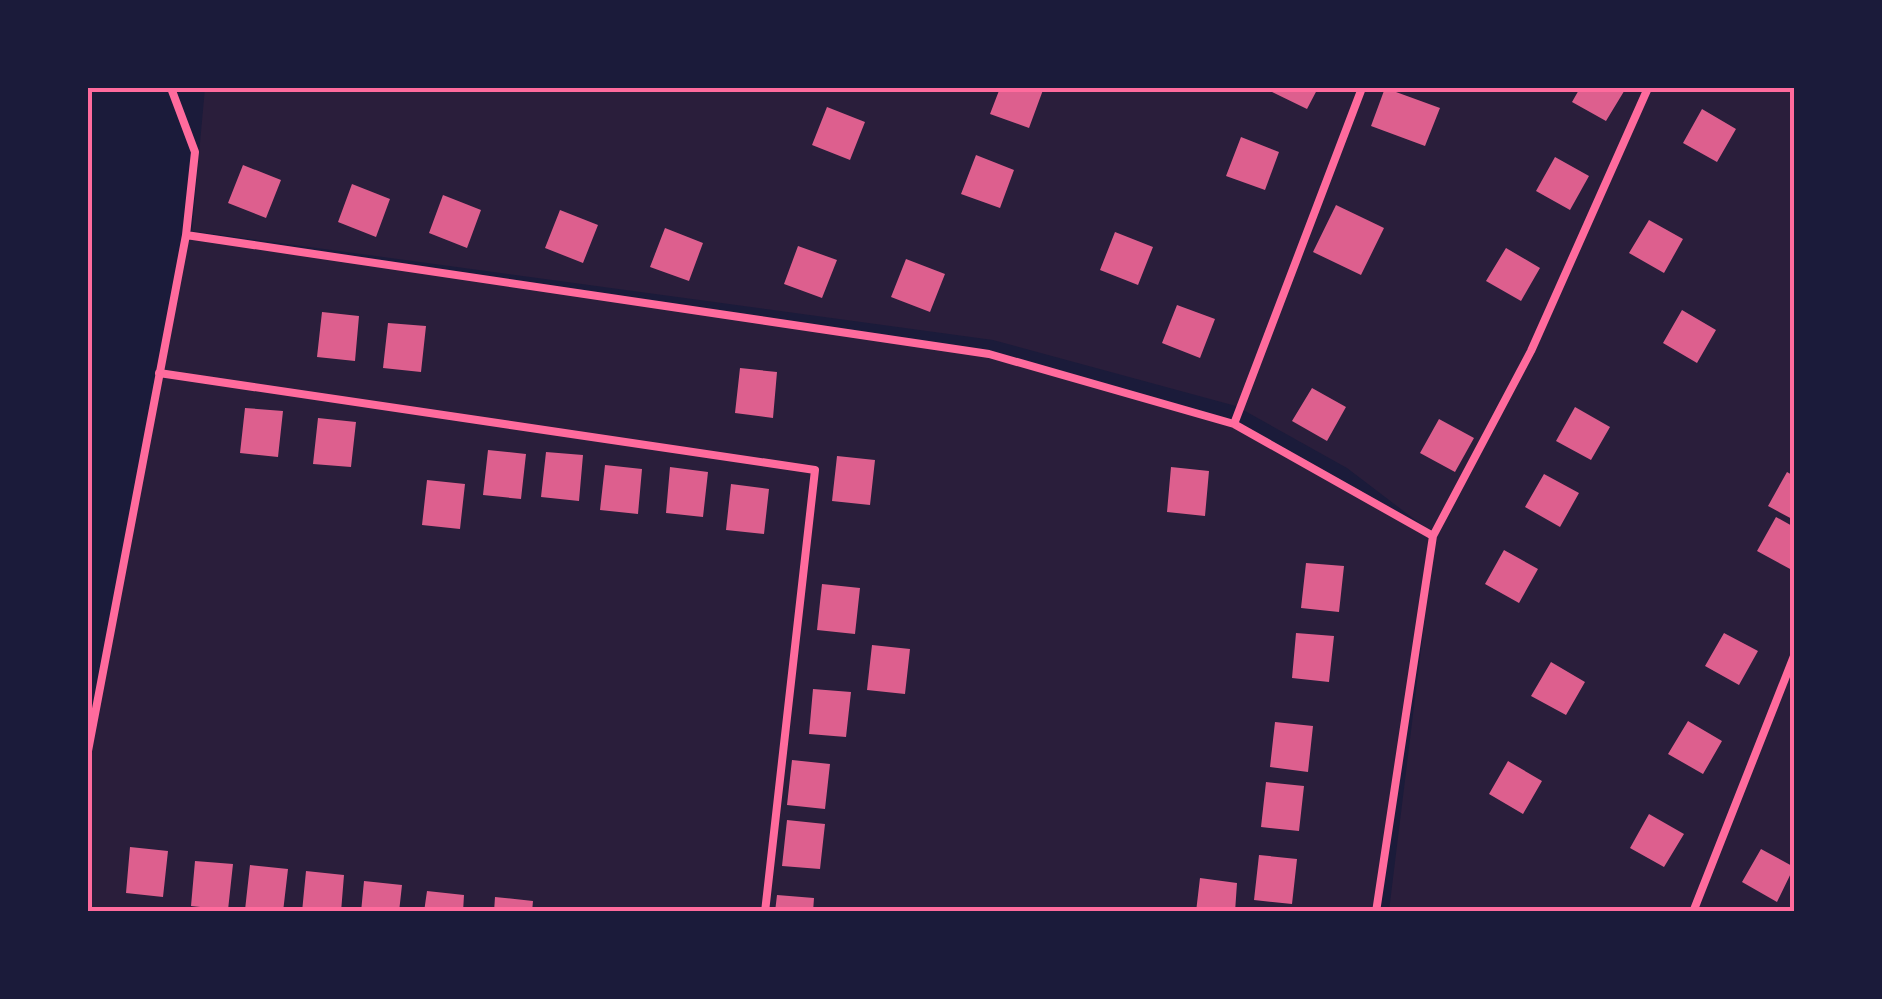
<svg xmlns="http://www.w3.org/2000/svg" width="1882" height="999" viewBox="0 0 1882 999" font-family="Inter,sans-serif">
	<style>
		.green { fill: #2a1e3b }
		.building { fill: #dd5f8e }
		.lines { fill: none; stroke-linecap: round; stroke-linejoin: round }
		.service { stroke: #ff6b9d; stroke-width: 8 }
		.neatline { fill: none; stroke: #ff6b9d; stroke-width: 4 }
	</style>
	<rect width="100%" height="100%" fill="#1b1b3a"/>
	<path class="green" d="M205,88H1794V911H1389L1435,535L1347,468L1236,406L993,340L192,231Z
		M186,235L989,354L1234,424L1433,536L1376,911L88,912V756Z"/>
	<path class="building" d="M1000,88H1037L1043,90L1029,128L990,114Z
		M1264,88H1318L1307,109Z
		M1385,88L1440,108L1425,146L1371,126Z
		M1580,88H1626L1606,121L1572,102Z
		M827,107L865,122L850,160L812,145Z
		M1702,109L1736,129L1717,162L1683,143Z
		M1241,137L1279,152L1265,190L1226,176Z
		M976,155L1014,170L1000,208L961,194Z
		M1555,157L1589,176L1570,210L1536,191Z
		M243,165L281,180L266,218L228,203Z
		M352,184L390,199L376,237L338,222Z
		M443,195L481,210L467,248L429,233Z
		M1336,205L1384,228L1361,275L1313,252Z
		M560,210L598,225L583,263L545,248Z
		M1649,220L1683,239L1664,273L1629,253Z
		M665,228L703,243L689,281L650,267Z
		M1115,232L1153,247L1138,285L1100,270Z
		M798,246L837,260L822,298L784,284Z
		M1506,248L1540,268L1521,301L1486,281Z
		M906,259L945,274L930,312L891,297Z
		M1177,305L1215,319L1200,358L1162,343Z
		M1682,310L1716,330L1697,363L1663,343Z
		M322,312L359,316L355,361L317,357Z
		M388,323L426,326L421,372L383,368Z
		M740,368L777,372L773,418L735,413Z
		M1312,388L1346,407L1327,441L1292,421Z
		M1575,407L1610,427L1591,460L1556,441Z
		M245,408L283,411L278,457L240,453Z
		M318,418L356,422L351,467L313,464Z
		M1439,419L1474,438L1455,472L1420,453Z
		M488,450L526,454L521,499L483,495Z
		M546,452L583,455L579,501L541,497Z
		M837,456L875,460L870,505L832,501Z
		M605,465L642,469L638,514L600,510Z
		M670,467L708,472L703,517L666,513Z
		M1171,467L1209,471L1205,516L1167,512Z
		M1787,472L1794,476V520L1768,506Z
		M1544,474L1579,493L1560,527L1525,507Z
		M427,480L465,484L460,529L422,525Z
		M731,484L769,489L764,534L726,530Z
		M1776,517L1794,527V565L1792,570L1757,551Z
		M1504,550L1538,569L1519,603L1485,584Z
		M1306,563L1344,566L1339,612L1301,608Z
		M822,584L860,588L855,634L817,630Z
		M1296,633L1334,636L1329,682L1292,678Z
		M1724,633L1758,651L1739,685L1705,666Z
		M872,645L910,649L905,694L867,690Z
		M1551,662L1585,682L1566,715L1531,696Z
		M813,689L851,692L846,737L809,734Z
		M1688,721L1722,741L1703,774L1668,754Z
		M1275,722L1313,726L1308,772L1270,767Z
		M792,760L830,764L825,809L787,805Z
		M1508,761L1542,781L1523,814L1489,794Z
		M1266,782L1304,786L1299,831L1261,827Z
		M1649,814L1684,834L1664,867L1630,848Z
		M787,820L825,824L820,869L782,866Z
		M130,847L168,851L163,897L126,893Z
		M1761,849L1794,867L1777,902L1742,882Z
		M1259,855L1297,859L1292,904L1254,900Z
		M195,861L233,864L228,910L191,906Z
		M250,865L288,869L283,912L245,910Z
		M306,871L344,875L341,912H302Z
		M1200,878L1237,883L1235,912H1196Z
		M364,881L402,885L399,912H361Z
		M427,891L464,895L463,912H424Z
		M777,895L814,898L813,912H775Z
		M495,897L533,901L532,912H494Z"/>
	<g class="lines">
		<path class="service" d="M186,235L989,354L1234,424L1433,536L1376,912
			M159,373L815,470L765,912
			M1234,424L1362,88
			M1433,536L1531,351L1648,88
			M88,751L186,235L195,152L171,88
			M1693,912L1794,656"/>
	</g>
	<rect width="1882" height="999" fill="none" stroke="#1b1b3a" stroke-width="180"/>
	<rect x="90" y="90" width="1702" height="819" class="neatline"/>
</svg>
